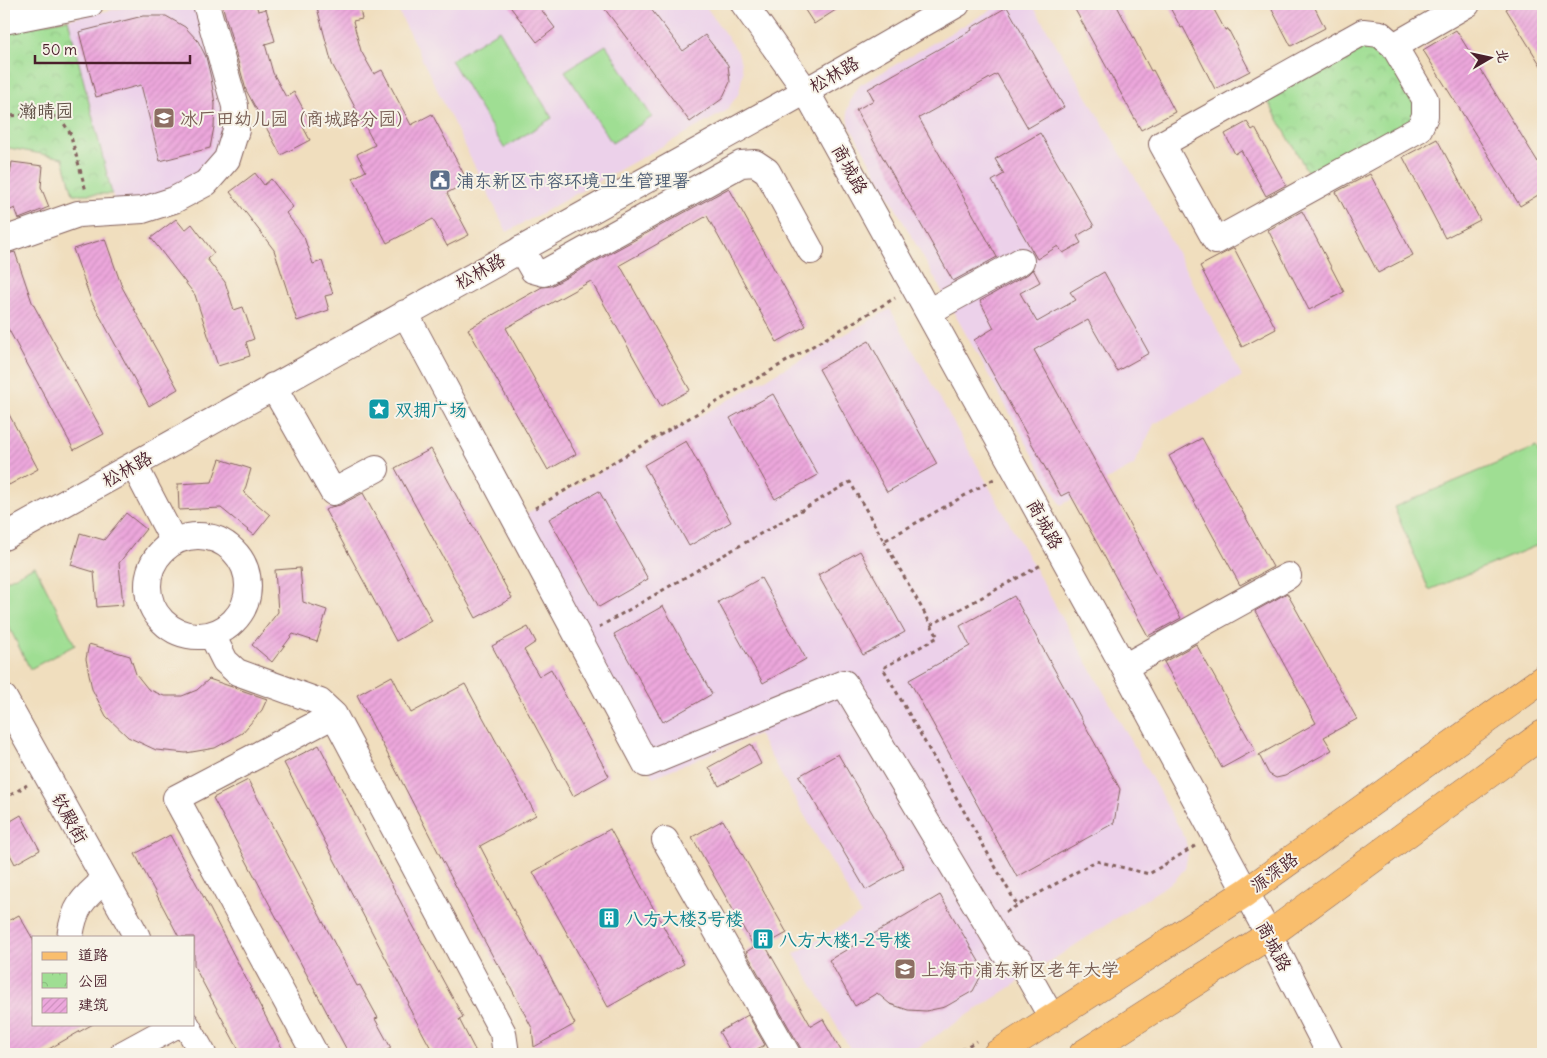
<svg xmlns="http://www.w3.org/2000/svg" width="1547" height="1058" viewBox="0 0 1547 1058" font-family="Delius,'LXGW WenKai TC',sans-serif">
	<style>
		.built { fill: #ecd1ea }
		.park { fill: url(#park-crowns); stroke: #747e5f }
		.pitch { fill: #9fde93; stroke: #747e5f }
		.building { fill: url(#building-hatch) }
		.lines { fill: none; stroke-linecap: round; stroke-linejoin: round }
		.minor-casing { stroke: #84625e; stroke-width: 28 }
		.major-casing { stroke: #84625e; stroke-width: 29 }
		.path { stroke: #84625e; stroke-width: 3; stroke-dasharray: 4 4; stroke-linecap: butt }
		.minor { stroke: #fff; stroke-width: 26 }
		.major { stroke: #f9be6d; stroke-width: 28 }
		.labels { text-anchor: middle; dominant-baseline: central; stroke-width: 4; stroke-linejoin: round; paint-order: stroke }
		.street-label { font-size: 18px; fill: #4a1f2b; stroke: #f7f3e8 }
		.park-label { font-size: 18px; fill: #5f4f45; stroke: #f7f3e8 }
		.education-label { font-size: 18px; fill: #785e54; stroke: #f7f3e8; text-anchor: start }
		.service-label { font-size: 18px; fill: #4e5e75; stroke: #f7f3e8; text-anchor: start }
		.culture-label { font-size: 18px; fill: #0d838f; stroke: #f7f3e8; text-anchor: start }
	</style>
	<defs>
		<pattern id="park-crowns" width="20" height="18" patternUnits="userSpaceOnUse" patternTransform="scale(1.25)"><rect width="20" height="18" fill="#9fde93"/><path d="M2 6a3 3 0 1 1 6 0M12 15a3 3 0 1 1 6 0" fill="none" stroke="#8abe7f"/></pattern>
		<pattern id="building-hatch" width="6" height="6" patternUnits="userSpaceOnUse" patternTransform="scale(1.25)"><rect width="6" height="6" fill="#eca7dc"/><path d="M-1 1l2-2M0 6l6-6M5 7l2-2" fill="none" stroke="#cc8fbd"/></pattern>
	</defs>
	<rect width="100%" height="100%" fill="#f7f3e8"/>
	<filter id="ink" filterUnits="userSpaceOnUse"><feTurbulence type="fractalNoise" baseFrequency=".02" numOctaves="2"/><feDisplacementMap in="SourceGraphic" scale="10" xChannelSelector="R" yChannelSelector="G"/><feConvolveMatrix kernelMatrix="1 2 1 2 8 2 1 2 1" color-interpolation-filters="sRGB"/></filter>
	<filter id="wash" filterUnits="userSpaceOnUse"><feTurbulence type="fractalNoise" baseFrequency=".0096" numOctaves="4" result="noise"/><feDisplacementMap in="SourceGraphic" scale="20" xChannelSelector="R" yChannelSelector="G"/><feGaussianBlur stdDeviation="1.12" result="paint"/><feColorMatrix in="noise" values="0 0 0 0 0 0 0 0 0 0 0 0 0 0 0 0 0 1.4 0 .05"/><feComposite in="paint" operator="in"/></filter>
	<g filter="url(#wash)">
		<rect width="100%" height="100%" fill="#f0debe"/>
		<path class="built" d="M142,4H206L235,106L206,183L117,212L68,19Z
			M395,4H704L738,52L743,72L739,93L726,111L507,232Z
			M1001,4H1032L1156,213L1242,376L1154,424L1134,465L1061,505L850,126L847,111L852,97L860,85Z
			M890,309L1185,838L1188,853L1185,868L1175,880L908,1054H853L794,954L861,914L758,734L653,777L515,520Z"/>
		<path class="park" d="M68,19L112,194H73L63,158L4,147V31Z
			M1380,34L1425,116L1316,187L1261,89Z"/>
		<path class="pitch" d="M499,30L552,118L504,148L451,60Z
			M606,45L652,117L612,143L565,71Z
			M1536,447L1543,464V543L1429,590L1394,507Z
			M35,566L75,645L30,669L4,617V582Z"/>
		<g id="blocks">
			<path class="building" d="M222,4H256L258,11L266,9L275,41L265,44L273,73L286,97L294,92L311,123L303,127L310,140L281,155L246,90Z
				M316,4H359L362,19L353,21L361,51L374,74L382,70L411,125L432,114L468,182L447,193L469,235L447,246L433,219L387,243L353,178L366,171L357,154L375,145L332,64Z
				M508,4H537L555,28L537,42Z
				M601,4H647L683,51L705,35L728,65L730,82L722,99L690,122Z
				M801,4H845L814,24Z
				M1072,4H1116L1151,71L1153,70L1175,112L1141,130Z
				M1168,4H1211L1225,30L1228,29L1250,71L1215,89L1183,27L1181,28Z
				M1269,4H1313L1325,28L1291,46Z
				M1515,4H1543V69L1506,9Z
				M1007,7L1064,107L1028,128L997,74L919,118L997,257L953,281L856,110L874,100L868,89L972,30L971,28Z
				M143,16H166L185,27L198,41L206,57L211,78L215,104L214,127L210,148L160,161L141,85L96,97L79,32Z
				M1456,30L1543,170V192L1520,206L1423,50Z
				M1247,122L1252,130L1255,128L1286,185L1266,196L1241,150L1235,154L1225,134Z
				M1040,133L1094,226L1077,236L1081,243L1063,253L1058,246L1037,259L992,181L1004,174L995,159Z
				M1437,139L1480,220L1445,238L1403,157Z
				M12,162L43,166L41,187L49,207L19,219L15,208L4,213V173L10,174Z
				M255,173L264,185L271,179L293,207L286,213L304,237L313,264L322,261L333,294L325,296L329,310L297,321L274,250L230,192Z
				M1370,174L1413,255L1378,273L1336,192Z
				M729,188L806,326L777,342L707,216L620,265L690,390L661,406L591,281L506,328L576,454L548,470L468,329L542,287L551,286Z
				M1302,211L1344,292L1309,310L1268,230Z
				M176,219L185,230L192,224L214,253L207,259L225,282L234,310L243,307L254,339L246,342L250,356L218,366L195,295L151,238Z
				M105,239L122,287L178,389L149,406L91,300L73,249Z
				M1234,248L1276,329L1242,347L1200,266Z
				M15,252L32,302L104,434L74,450L4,321V255Z
				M1033,269L1040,282L1020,293L1037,322L1076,300L1070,292L1104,272L1149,353L1117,371L1088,320L1034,350L1181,618L1148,636L1069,492L1061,496L974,340L994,328L980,301L1028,274Z
				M869,341L937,464L887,492L819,369Z
				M773,394L818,475L775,499L730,418Z
				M4,405L38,469L9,485L4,476Z
				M1202,438L1273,567L1240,585L1169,456Z
				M686,441L731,522L689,546L644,465Z
				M431,449L512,598L476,618L395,468Z
				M220,459L251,469L244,493L270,515L254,535L221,508L179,510L178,484L212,482Z
				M599,491L648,579L599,607L549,519Z
				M363,493L432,621L396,641L325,510L331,507L340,505Z
				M126,513L146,529L119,563L123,605L97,607L94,572L71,565L80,533L104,540Z
				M860,551L905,632L863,655L818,575Z
				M300,568L303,602L327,610L317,642L293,634L272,662L252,645L278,612L275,570Z
				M761,578L806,659L763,683L718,602Z
				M1287,593L1357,719L1324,737L1332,750L1285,776L1276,778L1269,774L1259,755L1316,723L1255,611Z
				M1014,596L1120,789L1114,823L1017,877L909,680L970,646L960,626Z
				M663,606L712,694L663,722L614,634Z
				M528,627L536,642L524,650L539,676L551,669L609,776L573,796L492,646Z
				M89,644L130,656L136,674L148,689L164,696H182L197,690L209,679L267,699L262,710L242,733L215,748L186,753L156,750L128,737L106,716L92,689L86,659Z
				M1196,644L1255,750L1222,768L1164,662Z
				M392,676L411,713L465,684L536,815L480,846L538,957L540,956L575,1024L534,1047L532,1028L498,963L497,964L478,929L357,695Z
				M751,744L761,764L719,786L709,767Z
				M319,745L410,920L463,1017L459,1019L477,1054H434L407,1004L409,1003L284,763Z
				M838,754L904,868L866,890L799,776Z
				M248,780L357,986L360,985L378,1018L375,1019L391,1048L380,1054H349L213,798Z
				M21,815L40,850L15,864L4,843V825Z
				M723,820L787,933L765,945L811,1026L823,1019L843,1054H802L800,1047L746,952L754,947L692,837Z
				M610,829L684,964L608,1007L533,872Z
				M170,835L209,907L285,1054H241L194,966V937H179L154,890L135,854Z
				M940,895L984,970L973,991L945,1007L926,1011L908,1010L890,1004L877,993L855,1006L829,960Z
				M19,915L34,941V1024H93L40,1054H4V923Z
				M748,1015L765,1045L748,1054H732L719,1032Z"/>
		</g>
	</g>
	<g filter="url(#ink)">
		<use href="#blocks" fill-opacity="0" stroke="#84625e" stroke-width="1"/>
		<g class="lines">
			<g class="minor-casing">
				<path id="minor" d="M744,4L806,91L1124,667L1269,935L1330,1054
					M4,21L90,4
					M1363,32L1380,34L1394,46L1425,99V116L1419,129L1216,241L1162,144Z
					M1394,46L1467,4
					M4,240L78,214L143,210L174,200L206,183L227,159L236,130L235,106L206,4
					M521,249L533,270L544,273L741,164L755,163L767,171L811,251
					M928,312L1021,261
					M405,313L646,764L844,683L1004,952L1020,961L1052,1018
					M273,386L333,492L376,469
					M134,465L174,542
					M148 586a50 50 0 1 1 100 0a50 50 0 1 1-100 0Z
					M4,537L806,91L957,4
					M212,635L225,661L237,672L320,702L334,715L503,1033L506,1054
					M1124,667L1288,576
					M4,698L137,937
					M665,840L787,1054
					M70,937C74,907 83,898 105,880
					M186,1024L203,1054
					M123,1054L178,1024
					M315,1054L176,798L334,715"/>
			</g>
			<g class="major-casing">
				<path id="major" d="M997,1054L1245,893L1543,679
					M1083,1054L1269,935L1543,734"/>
			</g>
			<path class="path" d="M4,116L47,114L61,119L70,133L86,191
				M535,508L895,298
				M884,541L938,637L883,668L1017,905
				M931,625L1043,564
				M599,627L850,482L884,541L994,479
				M4,799L27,785
				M1006,912L1096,861L1149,874L1195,846
				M955,1054L976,1041"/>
			<use href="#minor" class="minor"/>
			<use href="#major" class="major"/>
		</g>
	</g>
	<defs>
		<g id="school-square" transform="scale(1.125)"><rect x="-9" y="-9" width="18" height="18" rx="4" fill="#8d6e63" stroke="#f7f3e8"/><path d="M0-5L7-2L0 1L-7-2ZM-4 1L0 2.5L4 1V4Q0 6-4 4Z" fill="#fff"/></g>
		<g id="civic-square" transform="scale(1.125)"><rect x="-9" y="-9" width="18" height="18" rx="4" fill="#5c6f8a" stroke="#f7f3e8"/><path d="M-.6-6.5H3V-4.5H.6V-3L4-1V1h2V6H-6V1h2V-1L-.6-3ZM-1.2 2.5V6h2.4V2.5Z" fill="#fff"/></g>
		<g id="sight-square" transform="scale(1.125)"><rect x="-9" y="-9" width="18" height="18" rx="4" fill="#0f9aa8" stroke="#f7f3e8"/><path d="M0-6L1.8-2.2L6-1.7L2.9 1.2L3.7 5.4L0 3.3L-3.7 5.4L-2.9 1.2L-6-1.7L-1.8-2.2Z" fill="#fff"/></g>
		<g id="building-square" transform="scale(1.125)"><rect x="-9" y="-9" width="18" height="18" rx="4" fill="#0f9aa8" stroke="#f7f3e8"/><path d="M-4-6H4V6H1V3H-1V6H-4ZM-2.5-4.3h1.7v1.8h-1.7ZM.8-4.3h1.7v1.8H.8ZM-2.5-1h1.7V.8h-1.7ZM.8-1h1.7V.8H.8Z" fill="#fff"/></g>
		<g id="university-square" transform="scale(1.125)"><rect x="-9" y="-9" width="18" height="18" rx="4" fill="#8d6e63" stroke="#f7f3e8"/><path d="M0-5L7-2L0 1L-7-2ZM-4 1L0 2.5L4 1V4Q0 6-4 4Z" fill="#fff"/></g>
	</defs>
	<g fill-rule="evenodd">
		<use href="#school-square" x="164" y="118"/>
		<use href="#civic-square" x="440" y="180"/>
		<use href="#sight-square" x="379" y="409"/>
		<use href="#building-square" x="609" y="918"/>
		<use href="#building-square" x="763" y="939"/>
		<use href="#university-square" x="905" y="969"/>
	</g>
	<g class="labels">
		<g class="street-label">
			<text transform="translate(834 74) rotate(-30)">松林路</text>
			<text transform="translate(850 169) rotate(61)">商城路</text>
			<text transform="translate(480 271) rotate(-29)">松林路</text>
			<text transform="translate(127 469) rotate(-29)">松林路</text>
			<text transform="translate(1045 524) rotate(61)">商城路</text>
			<text transform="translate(70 818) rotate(61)">钦殿街</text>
			<text transform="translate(1274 872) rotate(-36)">源深路</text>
			<text transform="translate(1274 946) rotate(62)">商城路</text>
		</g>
		<g class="park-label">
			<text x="46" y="110">瀚晴园</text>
		</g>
		<g class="education-label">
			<text x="180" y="118">冰厂田幼儿园（商城路分园）</text>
			<text x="921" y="969">上海市浦东新区老年大学</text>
		</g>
		<g class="service-label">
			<text x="456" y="180">浦东新区市容环境卫生管理署</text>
		</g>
		<g class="culture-label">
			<text x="395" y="409">双拥广场</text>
			<text x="625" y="918">八方大楼3号楼</text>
			<text x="779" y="939">八方大楼1-2号楼</text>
		</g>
	</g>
	<rect width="1547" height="1058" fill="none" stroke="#f7f3e8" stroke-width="20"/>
	<rect x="32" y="936" width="162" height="90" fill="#f7f3e8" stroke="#b29e9c"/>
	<rect x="42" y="952" width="25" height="8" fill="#f9be6d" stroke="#b29e9c"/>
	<text x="78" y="960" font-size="15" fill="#4a1f2b">道路</text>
	<rect x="42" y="973" width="25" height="15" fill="url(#park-crowns)" stroke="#b29e9c"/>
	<text x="78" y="986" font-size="15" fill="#4a1f2b">公园</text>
	<rect x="42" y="998" width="25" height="15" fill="url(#building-hatch)" stroke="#b29e9c"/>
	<text x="78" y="1010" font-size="15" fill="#4a1f2b">建筑</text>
	<g transform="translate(1490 58) rotate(81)" stroke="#f7f3e8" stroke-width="4" paint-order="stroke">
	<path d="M0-4L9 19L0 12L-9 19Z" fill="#4a1f2b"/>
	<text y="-8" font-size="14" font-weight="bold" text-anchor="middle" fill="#4a1f2b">北</text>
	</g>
	<path d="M35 55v8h155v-8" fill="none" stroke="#4a1f2b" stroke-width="2.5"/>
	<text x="42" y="55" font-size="15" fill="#4a1f2b" stroke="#f7f3e8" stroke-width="4" paint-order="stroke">50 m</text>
</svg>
